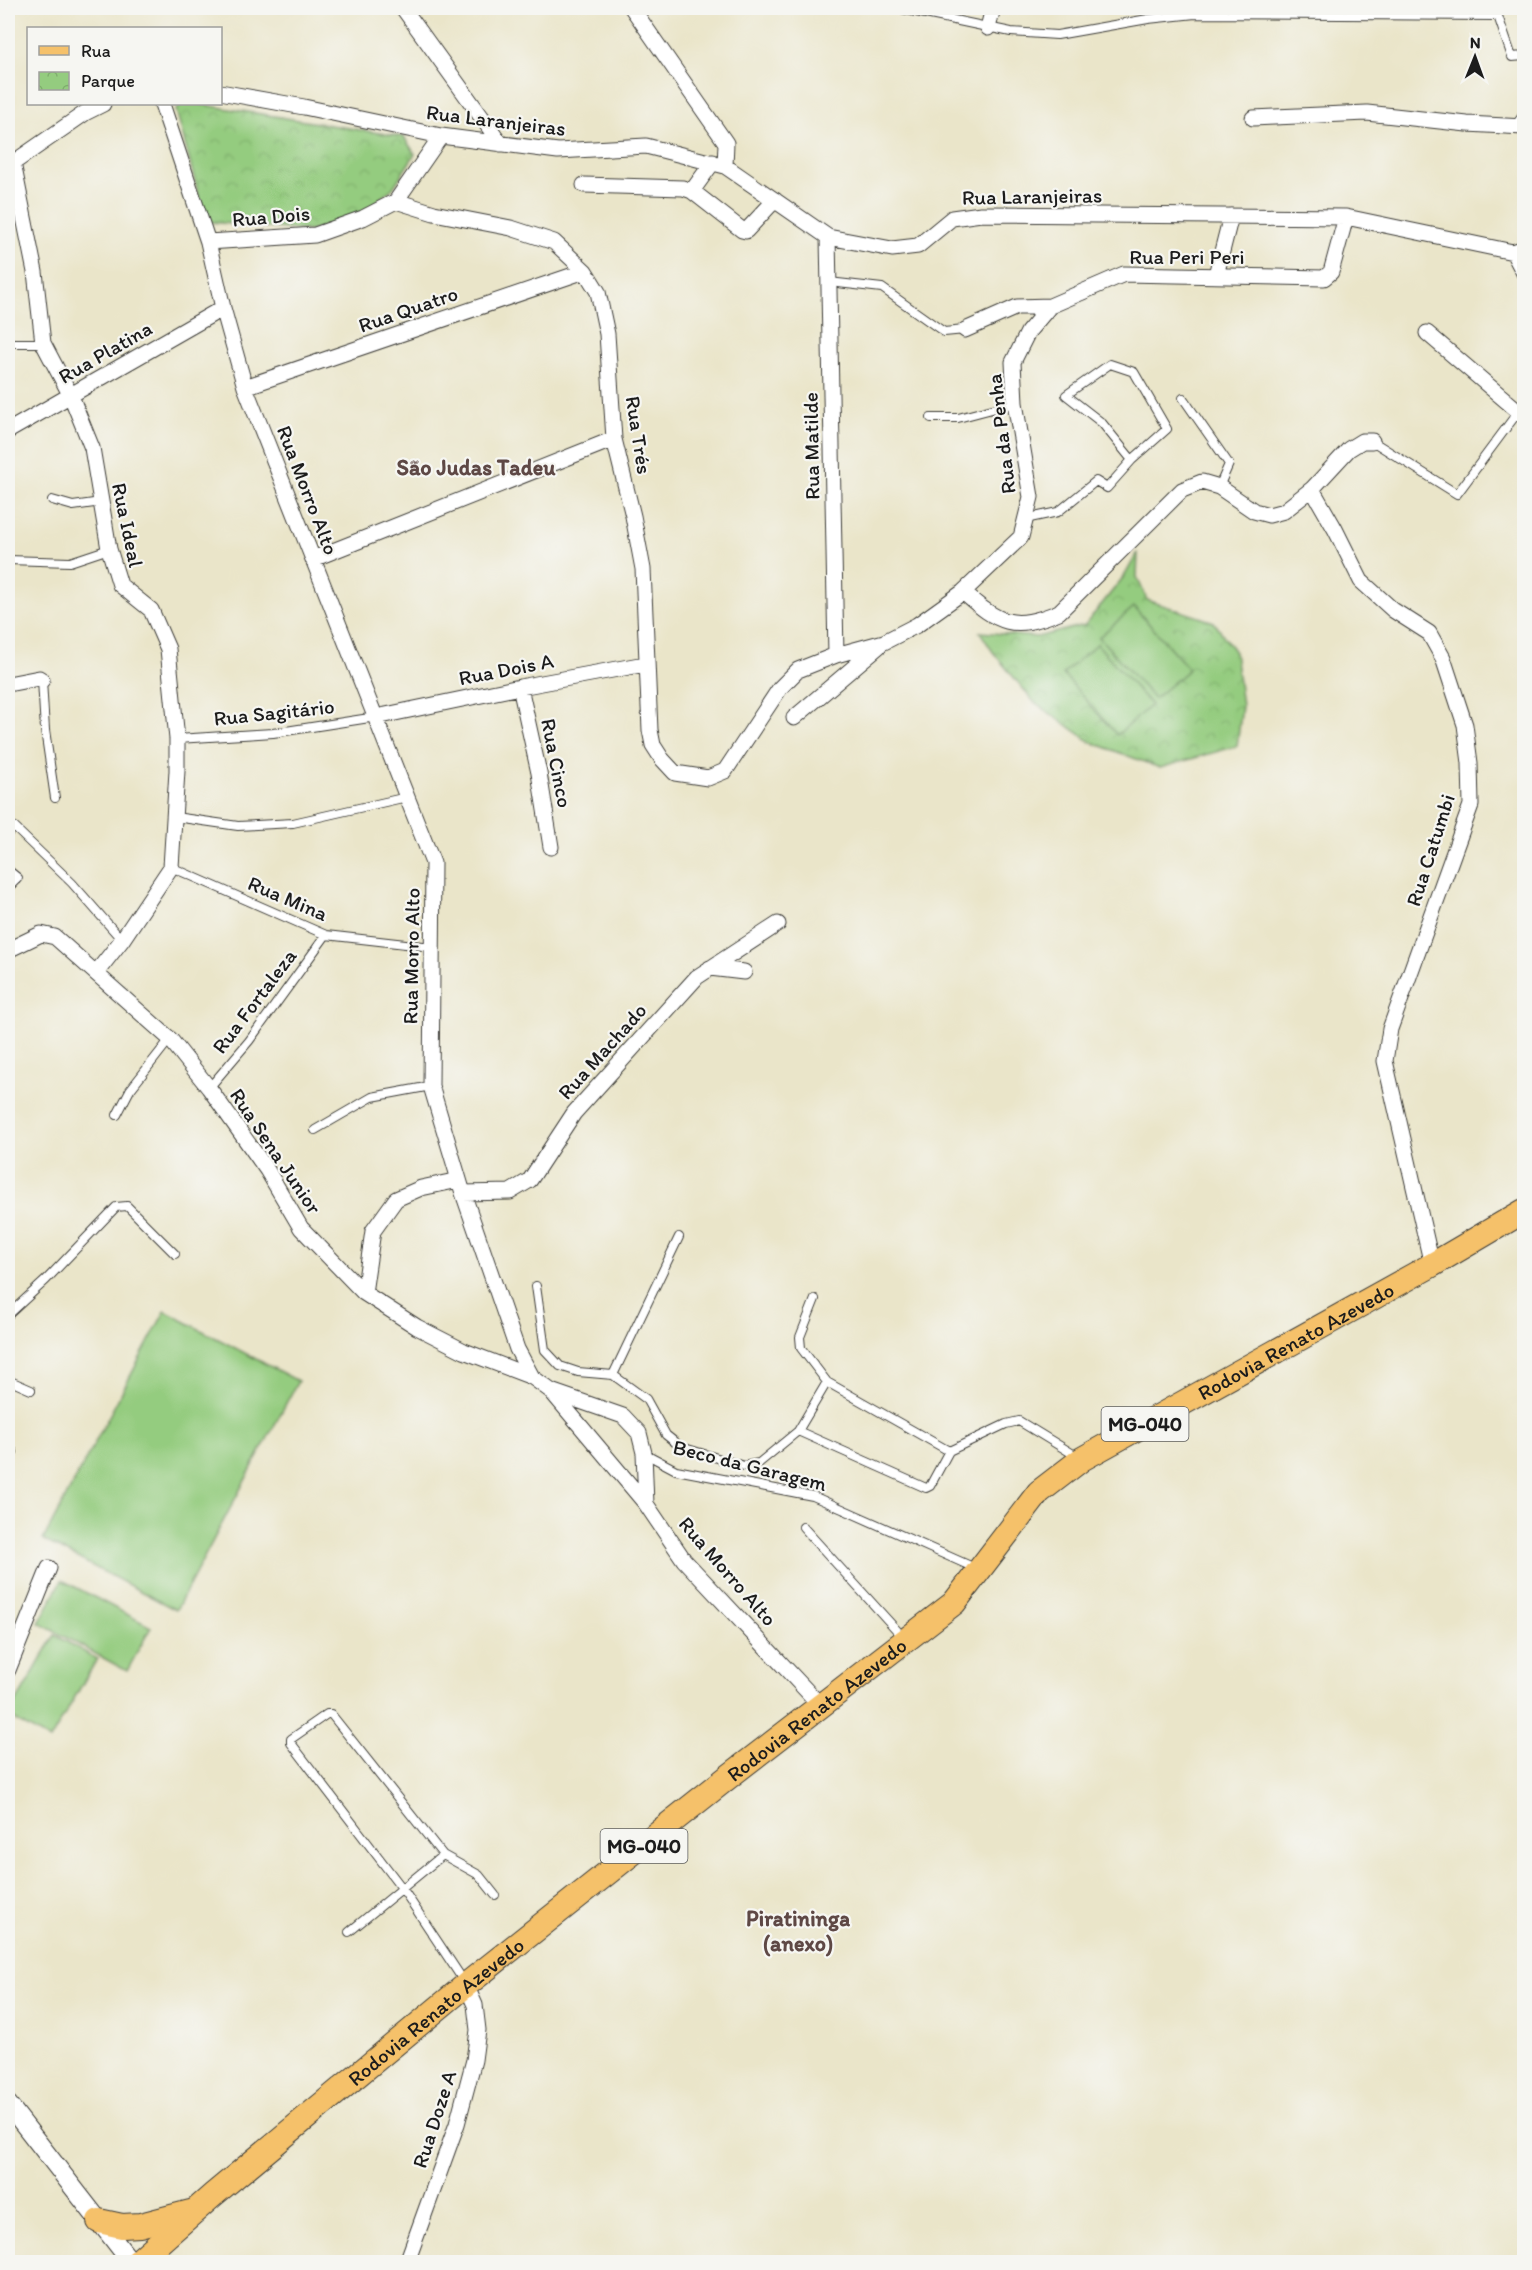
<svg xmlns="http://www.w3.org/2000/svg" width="1532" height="2270" viewBox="0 0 1532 2270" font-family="Itim,sans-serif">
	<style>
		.park { fill: url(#park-crowns); stroke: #58744e; stroke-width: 1.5 }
		.pitch { fill: #94cc7f; stroke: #58744e; stroke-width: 1.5 }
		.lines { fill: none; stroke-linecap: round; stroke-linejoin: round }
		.service-casing { stroke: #3b3a36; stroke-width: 10 }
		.minor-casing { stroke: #3b3a36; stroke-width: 17 }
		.tertiary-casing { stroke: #3b3a36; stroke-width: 20 }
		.primary-casing { stroke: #3b3a36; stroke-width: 26 }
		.service { stroke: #fff; stroke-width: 8 }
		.minor { stroke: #fff; stroke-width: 15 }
		.tertiary { stroke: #fff; stroke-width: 18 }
		.primary { stroke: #f5c16b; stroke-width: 24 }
		.labels { text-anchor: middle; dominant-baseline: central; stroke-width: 4.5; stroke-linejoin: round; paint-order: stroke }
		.shield { fill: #f6f6f2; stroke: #5d5d5c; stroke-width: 1.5 }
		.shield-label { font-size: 20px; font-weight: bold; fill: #1c1c1c }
		.street-label { font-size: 21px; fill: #1c1c1c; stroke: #f6f6f2 }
		.neighbourhood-label { font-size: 22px; font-weight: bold; fill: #5e4845; stroke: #f6f6f2 }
	</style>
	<defs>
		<pattern id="park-crowns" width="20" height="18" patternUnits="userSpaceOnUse" patternTransform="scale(1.5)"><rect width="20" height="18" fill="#94cc7f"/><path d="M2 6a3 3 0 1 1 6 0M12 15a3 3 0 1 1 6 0" fill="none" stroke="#7faf6d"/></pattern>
	</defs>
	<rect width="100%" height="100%" fill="#f6f6f2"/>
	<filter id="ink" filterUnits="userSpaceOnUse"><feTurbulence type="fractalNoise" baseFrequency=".0167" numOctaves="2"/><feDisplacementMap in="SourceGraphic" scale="12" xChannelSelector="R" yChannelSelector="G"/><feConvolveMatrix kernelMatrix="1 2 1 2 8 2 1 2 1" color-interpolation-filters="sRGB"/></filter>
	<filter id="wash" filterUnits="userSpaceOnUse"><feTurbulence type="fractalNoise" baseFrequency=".008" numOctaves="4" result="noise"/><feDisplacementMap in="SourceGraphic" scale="24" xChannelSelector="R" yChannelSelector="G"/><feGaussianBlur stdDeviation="1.35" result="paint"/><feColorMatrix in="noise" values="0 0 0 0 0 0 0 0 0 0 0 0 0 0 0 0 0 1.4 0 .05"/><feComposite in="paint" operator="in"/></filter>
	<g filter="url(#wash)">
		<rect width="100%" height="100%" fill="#eae5c9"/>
		<path class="park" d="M181,104H199L404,137L415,154L393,188L360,215L310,231L210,222L204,215L176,110Z
			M1138,552L1137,577L1147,600L1214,622L1235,652L1242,706L1237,746L1160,768L1091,742L1034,702L993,652L980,632L1037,637L1085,625L1125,575Z"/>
		<path class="pitch" d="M1134,607L1189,669L1154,699L1099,637Z
			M1097,644L1151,705L1117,735L1063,674Z
			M165,1311L298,1381L176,1610L43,1540Z
			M62,1580L151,1627L127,1671L39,1623Z
			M55,1635L97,1659L50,1740L8,1716Z"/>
	</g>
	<g filter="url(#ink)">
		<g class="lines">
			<g class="service-casing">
				<path id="service" d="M897,8L1011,32L1057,35L1148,19L1195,14L1498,16L1512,57L1524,56
					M1515,126L1524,114
					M829,282L882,288L944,332L965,330
					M8,343H43
					M1183,398L1229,464L1219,487
					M931,418H958L1015,403
					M1372,441L1457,494L1518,412
					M52,500L73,506L101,502
					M1025,519L1058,512L1096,481L1107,488L1132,460L1102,423L1066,395L1110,364L1134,372L1167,429L1132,460
					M8,560L70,562L109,549
					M42,680L45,730L55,798
					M177,739L273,733L376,717
					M175,817L238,826L293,823L407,797
					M8,833L13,826L72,883L122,940
					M171,867L326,935L432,947
					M8,870L18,878L8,888
					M209,1088L249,1041L326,935
					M117,1115L130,1090L170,1039
					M315,1130L372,1097L431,1086
					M679,1237L613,1375L646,1399L666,1435L681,1447L744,1466L759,1463L798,1431L926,1488L930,1486L949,1451L1006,1424L1019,1421L1078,1457
					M536,1286L545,1350L560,1366L578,1372L613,1375
					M815,1299L800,1337L801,1348L827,1382L949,1451
					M8,1315L46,1280L116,1207L127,1206L175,1254
					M8,1380L31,1390
					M798,1431L827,1382
					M8,1450L13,1452
					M644,1453L676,1470L813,1496L975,1568
					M803,1527L903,1637
					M349,1932L443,1855
					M465,1983L402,1888L291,1743V1739L327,1714H331L443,1855L479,1875L495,1895"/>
			</g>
			<g class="minor-casing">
				<path id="minor" d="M403,8L501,144
					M632,8L726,143L725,166
					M988,28L993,8
					M220,92L304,107L441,136L558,151L646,146L725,166L828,237L892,249L918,246L952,218L981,214L1346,217L1513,252L1524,248
					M162,104L208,242L223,308L245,387L433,863L431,1086L463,1193L517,1349L532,1377L551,1391L623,1416L639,1433L644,1453L646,1504L684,1560L821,1706
					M1253,118L1367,113L1467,124L1524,127
					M13,163L35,272L43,343L71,396L92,448L109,549L120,585L151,610L168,649L177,739V771L171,867L122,940L96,973
					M8,164L13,163L85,113L103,104
					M584,185L683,188L692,191L742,230L746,231L775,200
					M692,191L713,162
					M396,201L434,213L511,228L554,242L585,271L598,292L607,334L614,439L633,516L643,569L650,730L653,745L662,759L675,773L708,778L725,771L780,688L798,670L836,655L884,642L917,625L963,592L1021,537L1031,497L1015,403L1013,362L1028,332L1050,306
					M828,237L836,655
					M208,242L315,235L363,218L396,201L441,136
					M1513,252L1524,273
					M1216,275L1231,216
					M965,330L1017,307L1050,306L1124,274L1324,278L1331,272L1346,217
					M1427,333L1524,416
					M245,387L585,271
					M8,431L223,308
					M1312,489L1335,529L1361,581L1393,610L1429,633L1443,658L1465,725L1470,763L1471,805L1390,1029L1385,1061L1432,1265
					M313,559L614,439
					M963,592C999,624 1013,631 1059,612L1182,490L1202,482L1219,487L1254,511L1269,515L1284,511L1312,489L1349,449L1362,441H1372
					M8,684L39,678L42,680
					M520,687L539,773L551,847
					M376,717L520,687L645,664
					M794,718L879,646
					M8,950L41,934L55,937L170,1039L209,1088L267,1170L301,1228L364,1293L417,1327L464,1351L532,1377
					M710,968L744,972
					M463,1193L510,1192L530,1180L574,1113L697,977L778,924
					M364,1293L373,1231L396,1199L421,1188L459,1180
					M551,1391L646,1504
					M8,1670L49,1568
					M407,2262L457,2124L474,2060L478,2030L475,2005L466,1985"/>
			</g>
			<g class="tertiary-casing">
				<path id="tertiary" d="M8,2104L131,2262"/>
			</g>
			<g class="primary-casing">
				<g id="primary">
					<path d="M99,2221L122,2226L140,2225L190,2212"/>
					<path id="s1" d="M137,2262L213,2195L466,1985L727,1778L954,1603L1039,1492L1082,1459L1432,1265L1524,1211"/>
				</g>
			</g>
			<use href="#service" class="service"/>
			<use href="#minor" class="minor"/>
			<use href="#tertiary" class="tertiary"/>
			<use href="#primary" class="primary"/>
		</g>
	</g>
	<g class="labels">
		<g class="shield">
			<rect x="1101.5" y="1407" width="87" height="34" rx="4.5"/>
			<rect x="600.5" y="1829" width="87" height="34" rx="4.5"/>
		</g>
		<g class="shield-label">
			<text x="1145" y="1424">MG-040</text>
			<text x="644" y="1846">MG-040</text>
		</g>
		<g class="street-label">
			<text transform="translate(496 120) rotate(7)">Rua Laranjeiras</text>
			<text transform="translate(1032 196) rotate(-1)">Rua Laranjeiras</text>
			<text transform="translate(271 216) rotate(-5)">Rua Dois</text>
			<text x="1187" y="256">Rua Peri Peri</text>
			<text transform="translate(408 309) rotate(-19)">Rua Quatro</text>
			<text transform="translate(105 352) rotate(-30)">Rua Platina</text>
			<text transform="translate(1001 434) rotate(-97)">Rua da Penha</text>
			<text transform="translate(639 435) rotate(81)">Rua Trés</text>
			<text transform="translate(811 446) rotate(-91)">Rua Matilde</text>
			<text transform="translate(308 490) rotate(69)">Rua Morro Alto</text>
			<text transform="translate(128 525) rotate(78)">Rua Ideal</text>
			<text transform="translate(506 669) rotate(-11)">Rua Dois A</text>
			<text transform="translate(274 712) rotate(-6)">Rua Sagitário</text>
			<text transform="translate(557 763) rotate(79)">Rua Cinco</text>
			<text transform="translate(1430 850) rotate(-72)">Rua Catumbi</text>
			<text transform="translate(288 898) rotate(23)">Rua Mina</text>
			<text transform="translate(411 956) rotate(-89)">Rua Morro Alto</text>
			<text transform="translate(254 1001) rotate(-53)">Rua Fortaleza</text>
			<text transform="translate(602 1051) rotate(-48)">Rua Machado</text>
			<text transform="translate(276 1151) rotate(56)">Rua Sena Junior</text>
			<text stroke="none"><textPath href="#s1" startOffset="1488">Rodovia Renato Azevedo</textPath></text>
			<text transform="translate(750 1465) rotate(14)">Beco da Garagem</text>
			<text transform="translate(728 1571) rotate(49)">Rua Morro Alto</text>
			<text stroke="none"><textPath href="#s1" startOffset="876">Rodovia Renato Azevedo</textPath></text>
			<text stroke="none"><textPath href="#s1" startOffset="390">Rodovia Renato Azevedo</textPath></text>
			<text transform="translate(434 2119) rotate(-72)">Rua Doze A</text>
		</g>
		<g class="neighbourhood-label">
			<text x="476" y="467">São Judas Tadeu</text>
			<text x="798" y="1918">Piratininga<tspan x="798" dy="25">(anexo)</tspan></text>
		</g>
	</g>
	<rect width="1532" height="2270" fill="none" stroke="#f6f6f2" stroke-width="30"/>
	<rect x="27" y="27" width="195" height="78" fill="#f6f6f2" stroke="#9f9f9c" stroke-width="1.5"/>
	<rect x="39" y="46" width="30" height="9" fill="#f5c16b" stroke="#9f9f9c" stroke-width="1.5"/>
	<text x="81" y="57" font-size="18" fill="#1c1c1c">Rua</text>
	<rect x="39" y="72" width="30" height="18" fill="url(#park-crowns)" stroke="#9f9f9c" stroke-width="1.5"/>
	<text x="81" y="87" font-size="18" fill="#1c1c1c">Parque</text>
	<g transform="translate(1475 57) rotate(1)" stroke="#f6f6f2" stroke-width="4.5" paint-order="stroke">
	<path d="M0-4.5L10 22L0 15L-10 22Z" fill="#1c1c1c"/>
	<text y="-9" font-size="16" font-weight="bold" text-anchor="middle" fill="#1c1c1c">N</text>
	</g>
</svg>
